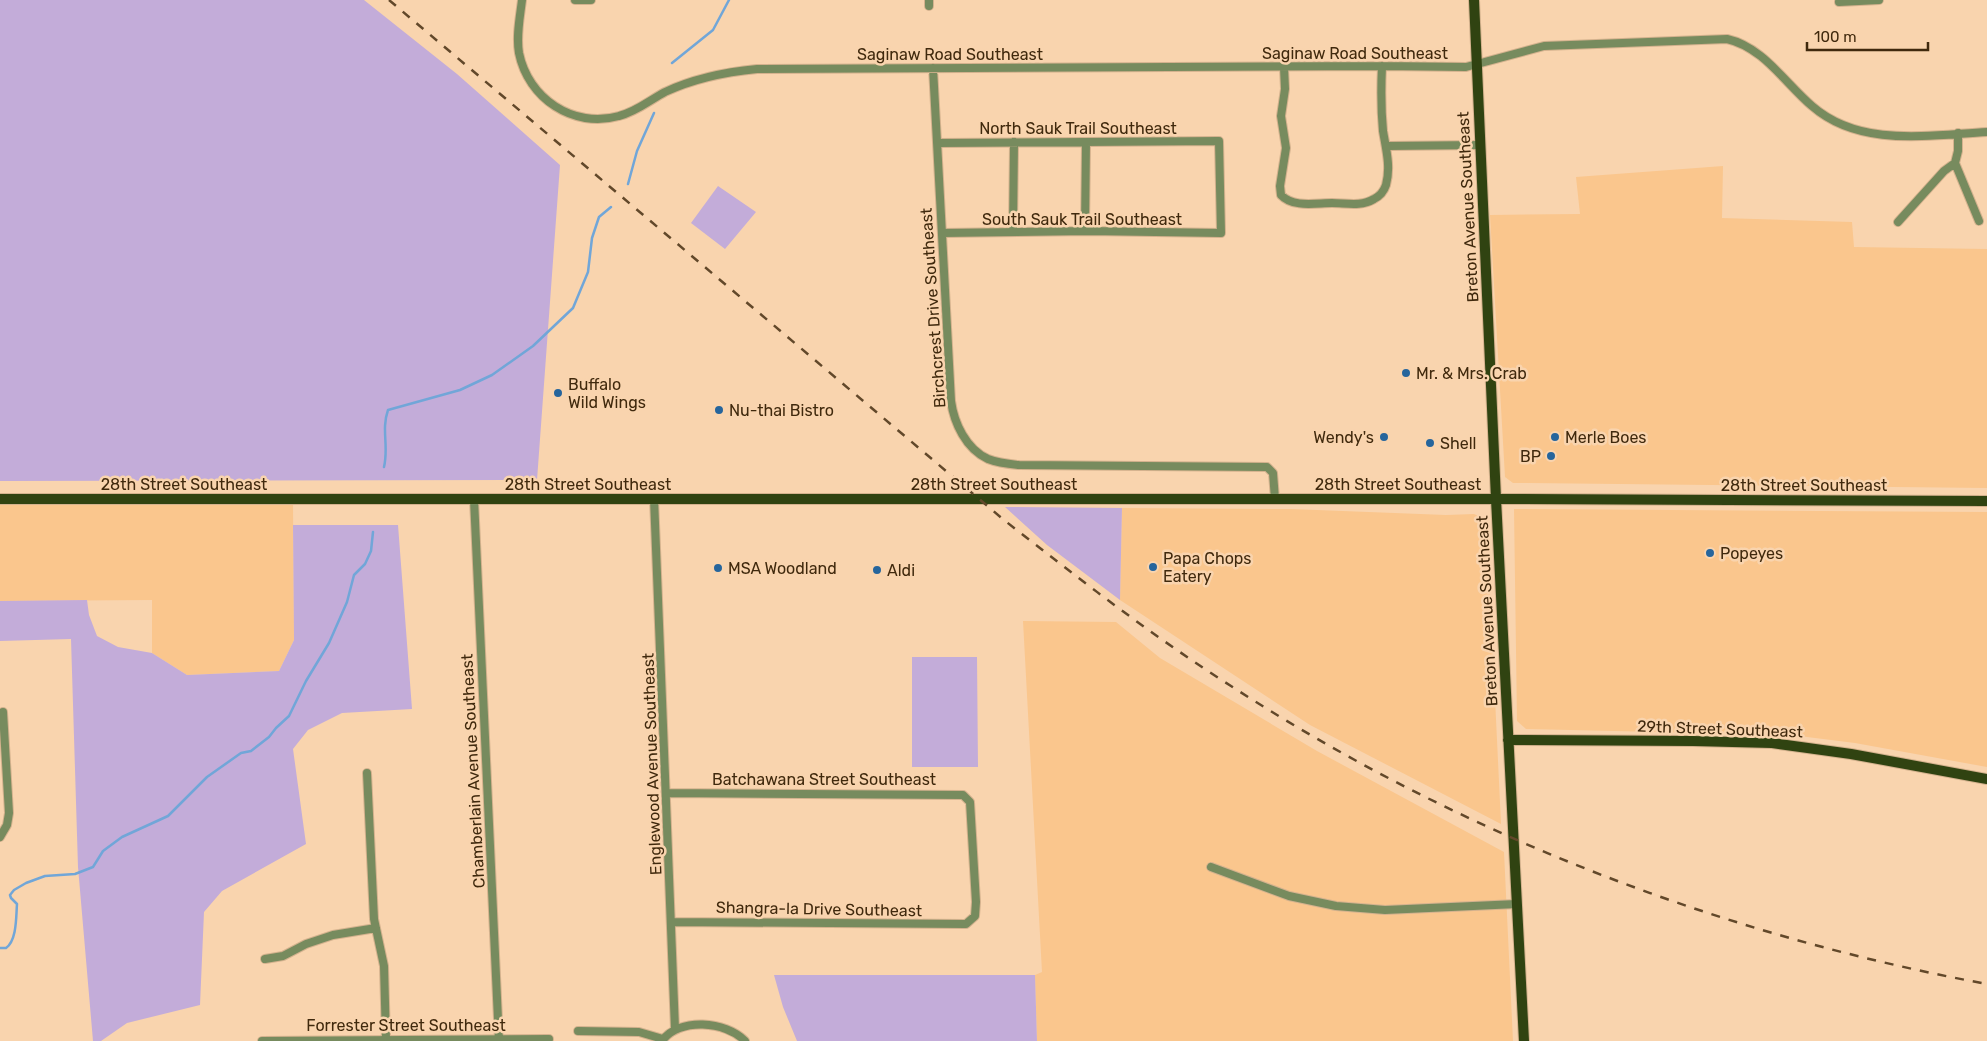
<svg xmlns="http://www.w3.org/2000/svg" width="1987" height="1041" viewBox="0 0 1987 1041" font-family="Rubik,sans-serif">
	<style>
		.built { fill: #fac68d }
		.green { fill: #c3acd9 }
		.lines { fill: none; stroke-linecap: round; stroke-linejoin: round }
		.stream { stroke: #71a6d8; stroke-width: 2.5 }
		.minor-casing { stroke: #d4b28e; stroke-width: 10 }
		.major-casing { stroke: #d4b28e; stroke-width: 12 }
		.minor { stroke: #778b5e; stroke-width: 8 }
		.major { stroke: #304311; stroke-width: 10 }
		.rail { stroke: #62482a; stroke-width: 2.5; stroke-dasharray: 9 9; stroke-linecap: butt }
		.poi-dot { fill: #26659c; stroke: #f9d4ae; stroke-width: 2 }
		.labels { text-anchor: middle; dominant-baseline: central; stroke-width: 5; stroke-linejoin: round; paint-order: stroke }
		.street-label { font-size: 16px; fill: #40290d; stroke: #f9d4ae }
		.poi-label { font-size: 16px; fill: #40290d; stroke: #f9d4ae; text-anchor: start }
	</style>
	<rect width="100%" height="100%" fill="#f9d4ae"/>
	<path class="built" d="M1723,166L1722,218L1852,222L1854,247L1987,249V488L1527,483H1513L1505,477L1490,215L1580,214L1576,177Z
		M293,503L294,640L279,671L187,675L152,653V600L0,601V505Z
		M1122,508L1291,509L1446,515L1474,514L1481,517L1485,522L1487,530L1501,824L1310,725L1120,600Z
		M1514,509L1987,512V767L1855,743L1791,735L1526,729L1517,721Z
		M1023,621L1116,622L1160,658L1317,751L1504,852L1513,1041H1037L1035,975L1042,972Z"/>
	<path class="green" d="M0,0H364L457,74L560,165L537,480L0,481Z
		M718,186L756,212L725,249L691,223Z
		M1005,507L1122,508L1120,600L1047,545Z
		M293,525H398L412,709L342,713L308,730L293,749L306,844L222,891L204,912L200,1005L127,1023L101,1041H93L78,867L71,639L0,641V601L87,600L89,615L97,636L118,647L152,653L187,675L279,671L294,640Z
		M912,657H977L978,767H912Z
		M774,975H1035L1037,1041H797L783,1007Z"/>
	<g class="lines">
		<path class="stream" d="M672,63L713,30L729,0
			M628,184L637,151L654,113
			M384,467C389,446 381,430 388,410L460,390L492,375L533,346L573,308L588,272L592,238L599,217L611,207
			M0,948H6C17,940 16,917 17,904L11,898L10,895L14,890L26,883L45,876L75,874L93,867L103,851L122,837L168,816L207,777L241,753L251,751L269,737L276,728L289,716L306,681L329,643L347,602L354,575L365,564L371,551L373,532"/>
		<g class="minor-casing">
			<path id="minor" d="M522,0C520,17 516,36 519,53C528,98 573,129 619,116C636,112 650,100 665,92C695,78 725,72 757,69L1382,66L1466,67L1544,46L1727,39C1763,47 1785,83 1812,106C1860,148 1929,135 1987,132
				M575,0H591
				M929,0V6
				M1839,2L1879,0
				M1284,67L1285,89L1281,116L1286,148L1280,186L1281,195C1293,208 1316,203 1332,203C1346,203 1361,207 1374,199C1380,196 1384,191 1386,185C1391,167 1386,149 1383,131C1381,110 1381,87 1382,66
				M933,68L951,401C954,423 966,449 988,459C998,463 1008,464 1019,465L1267,467L1273,473L1275,499
				M937,143L1219,141L1221,233L1089,231L942,233
				M1387,146L1481,145
				M1955,163L1979,221
				M1898,222L1944,171L1955,163L1958,151V133
				M1013,231L1014,142
				M1085,231L1086,142
				M654,498L675,1029
				M474,499L499,1041
				M367,773L374,919L384,966L386,1039
				M667,793L963,795L970,802L976,902L975,916L966,924L672,922
				M0,837L7,825L9,813L3,712
				M1211,867L1289,896L1336,906L1385,910L1517,904
				M265,959L283,956L306,944L333,935L376,928
				M578,1031L639,1032L663,1039
				M262,1041L549,1039
				M662,1041C679,1017 726,1021 745,1041"/>
		</g>
		<g class="major-casing">
			<path id="major" d="M1474,0L1496,499L1524,1041
				M0,499H1496L1987,501
				M1508,740L1693,741L1772,743L1851,754L1987,779"/>
		</g>
		<use href="#minor" class="minor"/>
		<use href="#major" class="major"/>
		<path class="rail" d="M389,0L1004,520C1078,578 1151,635 1231,686C1459,834 1720,935 1987,984"/>
	</g>
	<g class="poi-dot">
		<circle cx="1406" cy="373" r="5"/>
		<circle cx="558" cy="393" r="5"/>
		<circle cx="719" cy="410" r="5"/>
		<circle cx="1384" cy="437" r="5"/>
		<circle cx="1555" cy="437" r="5"/>
		<circle cx="1430" cy="443" r="5"/>
		<circle cx="1551" cy="456" r="5"/>
		<circle cx="1710" cy="553" r="5"/>
		<circle cx="1153" cy="567" r="5"/>
		<circle cx="718" cy="568" r="5"/>
		<circle cx="877" cy="570" r="5"/>
	</g>
	<g class="labels">
		<g class="street-label">
			<text x="1355" y="53">Saginaw Road Southeast</text>
			<text x="950" y="54">Saginaw Road Southeast</text>
			<text x="1078" y="128">North Sauk Trail Southeast</text>
			<text transform="translate(1468 207) rotate(-93)">Breton Avenue Southeast</text>
			<text x="1082" y="219">South Sauk Trail Southeast</text>
			<text transform="translate(933 308) rotate(-94)">Birchcrest Drive Southeast</text>
			<text x="184" y="484">28th Street Southeast</text>
			<text x="588" y="484">28th Street Southeast</text>
			<text x="994" y="484">28th Street Southeast</text>
			<text x="1398" y="484">28th Street Southeast</text>
			<text x="1804" y="485">28th Street Southeast</text>
			<text transform="translate(1487 611) rotate(-93)">Breton Avenue Southeast</text>
			<text transform="translate(1720 729) rotate(2)">29th Street Southeast</text>
			<text transform="translate(652 764) rotate(-92)">Englewood Avenue Southeast</text>
			<text transform="translate(473 771) rotate(-93)">Chamberlain Avenue Southeast</text>
			<text x="824" y="779">Batchawana Street Southeast</text>
			<text transform="translate(819 909) rotate(1)">Shangra-la Drive Southeast</text>
			<text x="406" y="1025">Forrester Street Southeast</text>
		</g>
		<g class="poi-label">
			<text x="1416" y="373">Mr. &amp; Mrs. Crab</text>
			<text x="568" y="384">Buffalo<tspan x="568" dy="18">Wild Wings</tspan></text>
			<text x="729" y="410">Nu-thai Bistro</text>
			<text x="1374" y="437" text-anchor="end">Wendy's</text>
			<text x="1565" y="437">Merle Boes</text>
			<text x="1440" y="443">Shell</text>
			<text x="1541" y="456" text-anchor="end">BP</text>
			<text x="1720" y="553">Popeyes</text>
			<text x="1163" y="558">Papa Chops<tspan x="1163" dy="18">Eatery</tspan></text>
			<text x="728" y="568">MSA Woodland</text>
			<text x="887" y="570">Aldi</text>
		</g>
	</g>
	<path d="M1807 42v8h121v-8" fill="none" stroke="#40290d" stroke-width="2.5"/>
	<text x="1814" y="42" font-size="15" fill="#40290d" stroke="#f9d4ae" stroke-width="4" paint-order="stroke">100 m</text>
</svg>
